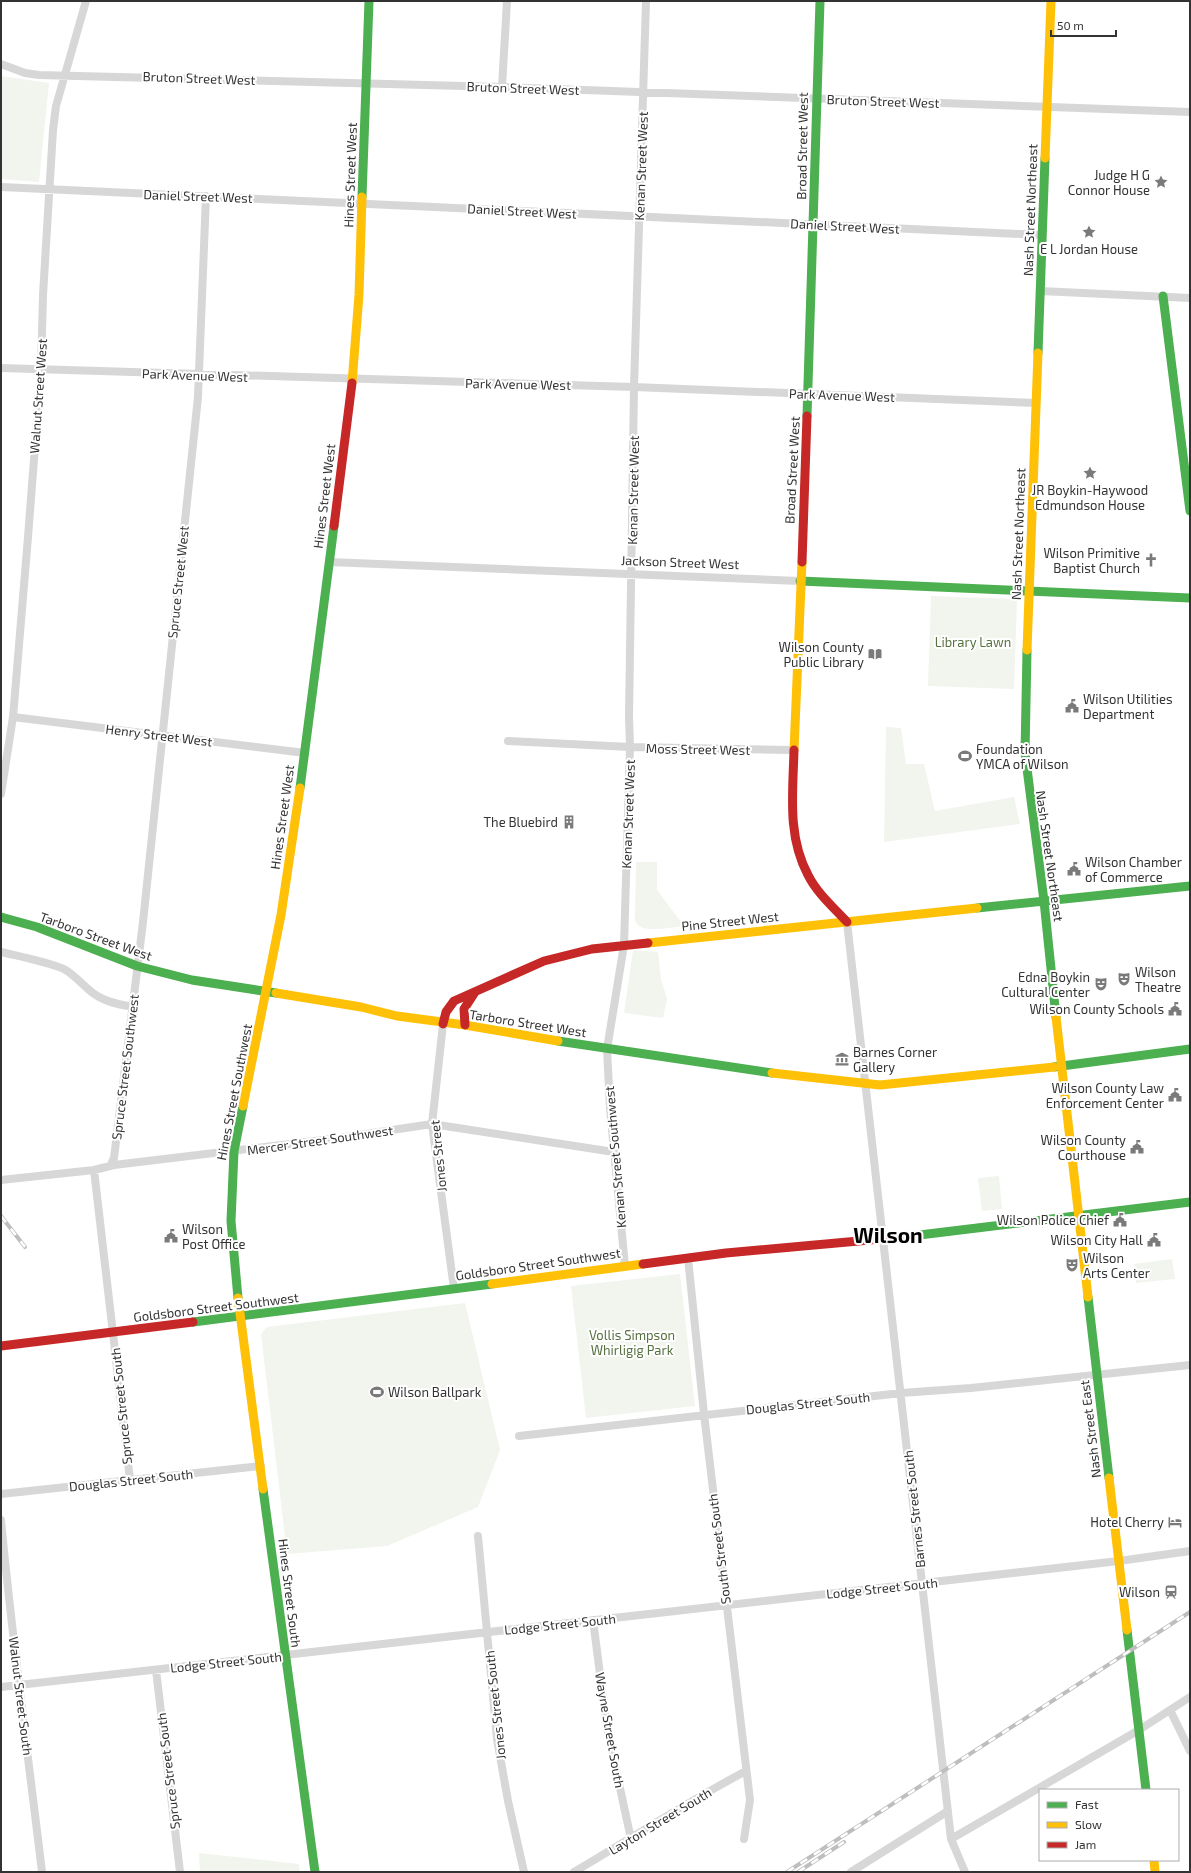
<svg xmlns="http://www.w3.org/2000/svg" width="1191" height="1873" viewBox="0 0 1191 1873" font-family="'Exo 2',sans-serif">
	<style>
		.green { fill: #f1f5ed }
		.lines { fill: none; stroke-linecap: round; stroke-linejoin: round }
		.street { stroke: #d7d7d7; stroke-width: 8 }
		.fast { stroke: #4caf50; stroke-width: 9 }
		.slow { stroke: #ffc107; stroke-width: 9 }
		.jam { stroke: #c62828; stroke-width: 9 }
		.rail-casing { stroke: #bebebe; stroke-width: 4 }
		.rail { stroke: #fff; stroke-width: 2.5; stroke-dasharray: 8; stroke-linecap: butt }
		.labels { text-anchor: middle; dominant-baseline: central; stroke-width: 4; stroke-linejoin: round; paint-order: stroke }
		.street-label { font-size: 13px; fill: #333; stroke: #fff }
		.poi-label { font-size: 13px; fill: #333; stroke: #fff; text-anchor: end }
		.park-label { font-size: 13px; fill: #56703f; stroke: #fff }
		.town-label { font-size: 21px; font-weight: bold; fill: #000; stroke: #fff }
	</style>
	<rect width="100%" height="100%" fill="#fff"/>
	<path class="green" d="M1,76L49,83L39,182L1,179Z
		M931,596L1017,599L1014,689L928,686Z
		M886,727L901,728L906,764H924L935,811L1014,797L1020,824L884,842Z
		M636,862H657V890L684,926C671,927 641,935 635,921Z
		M633,950L658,952L661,979L667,999L663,1018L624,1013Z
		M999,1176L1002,1209L982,1211L978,1178Z
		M1172,1259L1175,1279L1136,1283L1134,1264Z
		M680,1274L695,1406L586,1418L571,1286Z
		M465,1303L500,1450L478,1507L387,1546L287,1554L261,1334L267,1327Z
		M199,1853L299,1864L300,1872H200Z"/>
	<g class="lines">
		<path class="street" d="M1,64L25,73L39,75L502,87L1190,112
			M502,87L507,1
			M1,187L1042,235
			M1040,291L1190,298
			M1,368L634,387L1036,403
			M329,562L800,581
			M13,717L305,753
			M508,741L630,747L793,750
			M1,794L13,717L28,537L41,369L43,295L53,130L56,106L86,1
			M847,922L951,1839L965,1872
			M1,952C22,957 44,961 64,969C73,974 80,982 88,989C101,1001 116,1004 133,1007
			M443,1024L432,1124L454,1289
			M110,1166L114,1158L143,922L198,397L206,196
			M94,1170L130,1480
			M1,1180L94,1170L114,1165L339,1138L432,1124L614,1152
			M688,1258L704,1414L750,1800L744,1839
			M625,1266L610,1108L607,1049L624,945L630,747L629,717L634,387L646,1
			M519,1436L901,1393L971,1388L1190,1365
			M1,1494L261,1466
			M1,1520C12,1638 28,1755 42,1872
			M478,1536L497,1739L508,1801L524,1872
			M593,1620L607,1728L631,1839
			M156,1670L180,1872
			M1,1687L1119,1561L1190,1551
			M1170,1710L1190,1751
			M951,1839L1139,1730L1190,1697
			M574,1872C632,1838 687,1802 746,1771
			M851,1872L948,1811"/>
		<path class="fast" d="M362,197L369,1
			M1163,296L1190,511
			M1038,353L1045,158
			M807,416L820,1
			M800,581L1190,598
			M1027,650L1025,753L1044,901L1056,1017
			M300,788L334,526
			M977,908L1190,886
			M1,917L37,927L137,966L192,980L276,993
			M558,1041L772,1073
			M1054,1067L1190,1049
			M903,1237L1190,1202
			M1088,1297L1109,1478
			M238,1298L231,1221L234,1151L243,1106
			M193,1322L492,1284
			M263,1489L315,1872
			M1127,1630L1146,1790"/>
		<path class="slow" d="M1045,158L1051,1
			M352,383L359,295L362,197
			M1027,650L1038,353
			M794,750L802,562
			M648,943L977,908
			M276,993L361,1007L397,1016L465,1025L558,1041
			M1056,1017L1088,1297
			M772,1073L880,1085L1054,1067
			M243,1106L281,915L300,788
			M492,1284L643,1264
			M238,1298L263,1489
			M1109,1478L1127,1630
			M1154,1860L1155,1872"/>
		<path class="jam" d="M334,526L352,383
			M802,562L807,416
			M794,750C793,792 787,836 808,875C817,893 833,907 847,922
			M443,1024L446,1012L454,1001L544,961L592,949L648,943
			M465,1025L464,1009L475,992
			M643,1264L726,1253L903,1237
			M1,1346L193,1322"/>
		<g class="rail-casing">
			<path id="rail" d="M1,1216L25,1247
				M787,1872L1190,1612
				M798,1872L844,1842"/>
		</g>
		<use href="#rail" class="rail"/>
	</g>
	<defs>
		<g id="sight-bare" transform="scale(1.08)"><path d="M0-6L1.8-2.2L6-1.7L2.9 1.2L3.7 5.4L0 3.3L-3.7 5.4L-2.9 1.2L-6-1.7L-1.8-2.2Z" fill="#7a7a7a" stroke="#fff" stroke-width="2.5" paint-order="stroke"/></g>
		<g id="church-bare" transform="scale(1.08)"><path d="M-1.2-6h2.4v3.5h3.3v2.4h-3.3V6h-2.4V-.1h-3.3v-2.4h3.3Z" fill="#7a7a7a" stroke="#fff" stroke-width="2.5" paint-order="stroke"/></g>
		<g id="library-bare" transform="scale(1.08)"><path d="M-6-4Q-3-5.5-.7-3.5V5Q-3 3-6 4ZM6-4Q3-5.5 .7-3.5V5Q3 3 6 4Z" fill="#7a7a7a" stroke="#fff" stroke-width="2.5" paint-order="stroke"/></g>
		<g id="civic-bare" transform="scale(1.08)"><path d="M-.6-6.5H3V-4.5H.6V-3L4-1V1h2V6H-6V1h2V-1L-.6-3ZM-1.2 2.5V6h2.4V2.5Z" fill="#7a7a7a" stroke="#fff" stroke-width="2.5" paint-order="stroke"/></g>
		<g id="stadium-bare" transform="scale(1.08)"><path d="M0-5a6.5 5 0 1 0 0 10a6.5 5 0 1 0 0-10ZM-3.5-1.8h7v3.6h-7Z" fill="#7a7a7a" stroke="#fff" stroke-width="2.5" paint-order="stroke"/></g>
		<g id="building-bare" transform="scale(1.08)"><path d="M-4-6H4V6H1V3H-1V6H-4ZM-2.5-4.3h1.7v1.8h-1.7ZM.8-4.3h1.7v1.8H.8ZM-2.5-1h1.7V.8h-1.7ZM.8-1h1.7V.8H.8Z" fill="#7a7a7a" stroke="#fff" stroke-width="2.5" paint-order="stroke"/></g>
		<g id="theatre-bare" transform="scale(1.08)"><path d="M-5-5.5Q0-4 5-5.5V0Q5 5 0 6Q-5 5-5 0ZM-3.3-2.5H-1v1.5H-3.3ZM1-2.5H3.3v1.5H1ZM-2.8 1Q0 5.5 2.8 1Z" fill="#7a7a7a" stroke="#fff" stroke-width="2.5" paint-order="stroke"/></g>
		<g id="museum-bare" transform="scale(1.08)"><path d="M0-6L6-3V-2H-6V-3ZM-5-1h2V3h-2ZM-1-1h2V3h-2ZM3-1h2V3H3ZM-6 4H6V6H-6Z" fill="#7a7a7a" stroke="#fff" stroke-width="2.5" paint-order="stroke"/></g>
		<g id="hotel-bare" transform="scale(1.08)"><path d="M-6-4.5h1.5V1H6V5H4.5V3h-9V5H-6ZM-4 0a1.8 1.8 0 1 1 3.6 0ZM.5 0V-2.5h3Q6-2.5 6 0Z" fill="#7a7a7a" stroke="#fff" stroke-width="2.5" paint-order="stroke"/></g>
		<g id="station-bare" transform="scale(1.08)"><path d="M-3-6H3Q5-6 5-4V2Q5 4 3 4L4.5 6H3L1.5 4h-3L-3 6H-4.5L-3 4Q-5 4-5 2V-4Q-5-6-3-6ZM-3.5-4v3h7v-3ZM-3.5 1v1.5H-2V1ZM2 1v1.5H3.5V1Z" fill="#7a7a7a" stroke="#fff" stroke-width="2.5" paint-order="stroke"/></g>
	</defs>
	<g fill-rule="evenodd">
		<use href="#sight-bare" x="1161" y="182"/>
		<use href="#sight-bare" x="1089" y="232"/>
		<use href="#sight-bare" x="1090" y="473"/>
		<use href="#church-bare" x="1151" y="560"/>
		<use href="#library-bare" x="875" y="654"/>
		<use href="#civic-bare" x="1072" y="706"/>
		<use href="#stadium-bare" x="965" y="756"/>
		<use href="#building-bare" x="569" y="822"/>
		<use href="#civic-bare" x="1074" y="869"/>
		<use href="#theatre-bare" x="1124" y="979"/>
		<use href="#theatre-bare" x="1101" y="984"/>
		<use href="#civic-bare" x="1175" y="1009"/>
		<use href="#museum-bare" x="842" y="1059"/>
		<use href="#civic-bare" x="1175" y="1095"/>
		<use href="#civic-bare" x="1137" y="1147"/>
		<use href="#civic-bare" x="1120" y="1220"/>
		<use href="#civic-bare" x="171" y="1236"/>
		<use href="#civic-bare" x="1154" y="1240"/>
		<use href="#theatre-bare" x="1072" y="1265"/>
		<use href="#stadium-bare" x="377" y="1392"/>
		<use href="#hotel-bare" x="1175" y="1522"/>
		<use href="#station-bare" x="1171" y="1592"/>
	</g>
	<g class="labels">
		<g class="street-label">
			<text transform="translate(199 78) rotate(2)">Bruton Street West</text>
			<text transform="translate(523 88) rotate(2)">Bruton Street West</text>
			<text transform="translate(883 101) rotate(2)">Bruton Street West</text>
			<text transform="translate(802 146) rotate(-89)">Broad Street West</text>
			<text transform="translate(641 166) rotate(-88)">Kenan Street West</text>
			<text transform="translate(350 175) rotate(-88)">Hines Street West</text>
			<text transform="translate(198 196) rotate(2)">Daniel Street West</text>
			<text transform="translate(1030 210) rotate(-88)">Nash Street Northeast</text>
			<text transform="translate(522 211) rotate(3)">Daniel Street West</text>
			<text transform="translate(845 226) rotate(3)">Daniel Street West</text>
			<text transform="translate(195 375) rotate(2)">Park Avenue West</text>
			<text transform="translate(518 384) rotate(1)">Park Avenue West</text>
			<text transform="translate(842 395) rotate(2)">Park Avenue West</text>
			<text transform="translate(38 396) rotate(-86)">Walnut Street West</text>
			<text transform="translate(792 470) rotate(-87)">Broad Street West</text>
			<text transform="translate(633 490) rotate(-89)">Kenan Street West</text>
			<text transform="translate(324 496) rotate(-83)">Hines Street West</text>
			<text transform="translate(1018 534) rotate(-88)">Nash Street Northeast</text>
			<text transform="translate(680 562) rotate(2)">Jackson Street West</text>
			<text transform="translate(178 582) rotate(-84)">Spruce Street West</text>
			<text transform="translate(159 735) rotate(7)">Henry Street West</text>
			<text transform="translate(698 749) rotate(1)">Moss Street West</text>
			<text transform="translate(628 814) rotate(-88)">Kenan Street West</text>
			<text transform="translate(282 817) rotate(-82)">Hines Street West</text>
			<text transform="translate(1050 856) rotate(82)">Nash Street Northeast</text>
			<text transform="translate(730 921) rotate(-6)">Pine Street West</text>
			<text transform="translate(96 936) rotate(20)">Tarboro Street West</text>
			<text transform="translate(528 1023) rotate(9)">Tarboro Street West</text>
			<text transform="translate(125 1067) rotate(-83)">Spruce Street Southwest</text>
			<text transform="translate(234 1092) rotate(-79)">Hines Street Southwest</text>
			<text transform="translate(320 1140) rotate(-8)">Mercer Street Southwest</text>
			<text transform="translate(438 1156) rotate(-96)">Jones Street</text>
			<text transform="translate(615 1157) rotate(-95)">Kenan Street Southwest</text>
			<text transform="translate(538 1264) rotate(-8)">Goldsboro Street Southwest</text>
			<text transform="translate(216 1307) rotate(-7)">Goldsboro Street Southwest</text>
			<text transform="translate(808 1403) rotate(-6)">Douglas Street South</text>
			<text transform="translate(121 1406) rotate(-96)">Spruce Street South</text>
			<text transform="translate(1090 1429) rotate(-97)">Nash Street East</text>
			<text transform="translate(131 1480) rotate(-6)">Douglas Street South</text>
			<text transform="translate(914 1509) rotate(-96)">Barnes Street South</text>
			<text transform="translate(719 1549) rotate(-97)">South Street South</text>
			<text transform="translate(882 1588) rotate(-6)">Lodge Street South</text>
			<text transform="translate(290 1593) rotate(83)">Hines Street South</text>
			<text transform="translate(560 1624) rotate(-6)">Lodge Street South</text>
			<text transform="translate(226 1662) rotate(-6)">Lodge Street South</text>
			<text transform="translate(21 1696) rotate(83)">Walnut Street South</text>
			<text transform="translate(495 1705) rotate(-96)">Jones Street South</text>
			<text transform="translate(610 1730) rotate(80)">Wayne Street South</text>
			<text transform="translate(168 1771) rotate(-97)">Spruce Street South</text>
			<text transform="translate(660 1821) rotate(-31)">Layton Street South</text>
		</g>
		<g class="poi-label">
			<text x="1150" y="175">Judge H G<tspan x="1150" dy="15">Connor House</tspan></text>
			<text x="1089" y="249" text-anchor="middle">E L Jordan House</text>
			<text x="1090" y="490" text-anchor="middle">JR Boykin-Haywood<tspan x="1090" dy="15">Edmundson House</tspan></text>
			<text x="1140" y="553">Wilson Primitive<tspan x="1140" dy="15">Baptist Church</tspan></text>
			<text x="864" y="647">Wilson County<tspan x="864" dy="15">Public Library</tspan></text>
			<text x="1083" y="699" text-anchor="start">Wilson Utilities<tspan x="1083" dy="15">Department</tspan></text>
			<text x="976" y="749" text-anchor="start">Foundation<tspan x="976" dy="15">YMCA of Wilson</tspan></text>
			<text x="558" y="822">The Bluebird</text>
			<text x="1085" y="862" text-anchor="start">Wilson Chamber<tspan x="1085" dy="15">of Commerce</tspan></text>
			<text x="1135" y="972" text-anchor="start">Wilson<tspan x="1135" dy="15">Theatre</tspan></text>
			<text x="1090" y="977">Edna Boykin<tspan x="1090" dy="15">Cultural Center</tspan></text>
			<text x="1164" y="1009">Wilson County Schools</text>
			<text x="853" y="1052" text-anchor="start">Barnes Corner<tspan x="853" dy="15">Gallery</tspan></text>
			<text x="1164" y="1088">Wilson County Law<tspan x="1164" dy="15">Enforcement Center</tspan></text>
			<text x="1126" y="1140">Wilson County<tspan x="1126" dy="15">Courthouse</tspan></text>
			<text x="1109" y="1220">Wilson Police Chief</text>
			<text x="182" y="1229" text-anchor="start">Wilson<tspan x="182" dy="15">Post Office</tspan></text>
			<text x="1143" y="1240">Wilson City Hall</text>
			<text x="1083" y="1258" text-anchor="start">Wilson<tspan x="1083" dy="15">Arts Center</tspan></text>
			<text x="388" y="1392" text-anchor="start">Wilson Ballpark</text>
			<text x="1164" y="1522">Hotel Cherry</text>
			<text x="1160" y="1592">Wilson</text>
		</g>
		<g class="park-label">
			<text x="973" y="642">Library Lawn</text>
			<text x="632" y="1335">Vollis Simpson<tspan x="632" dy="15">Whirligig Park</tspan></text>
		</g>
		<g class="town-label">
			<text x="888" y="1234">Wilson</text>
		</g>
	</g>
	<rect width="1191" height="1873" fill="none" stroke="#333333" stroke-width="4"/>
	<rect x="1039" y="1789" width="140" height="72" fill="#ffffff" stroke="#adadad"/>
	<rect x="1047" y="1802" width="20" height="6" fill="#4caf50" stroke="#adadad"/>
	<text x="1075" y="1809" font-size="12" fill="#333333">Fast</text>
	<rect x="1047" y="1822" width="20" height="6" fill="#ffc107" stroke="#adadad"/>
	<text x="1075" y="1829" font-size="12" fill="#333333">Slow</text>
	<rect x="1047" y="1842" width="20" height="6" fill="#c62828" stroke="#adadad"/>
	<text x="1075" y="1849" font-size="12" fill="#333333">Jam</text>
	<path d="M1051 30v6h65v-6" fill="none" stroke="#333333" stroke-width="2"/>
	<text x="1057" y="30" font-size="12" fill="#333333" stroke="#ffffff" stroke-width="3" paint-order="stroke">50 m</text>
</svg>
